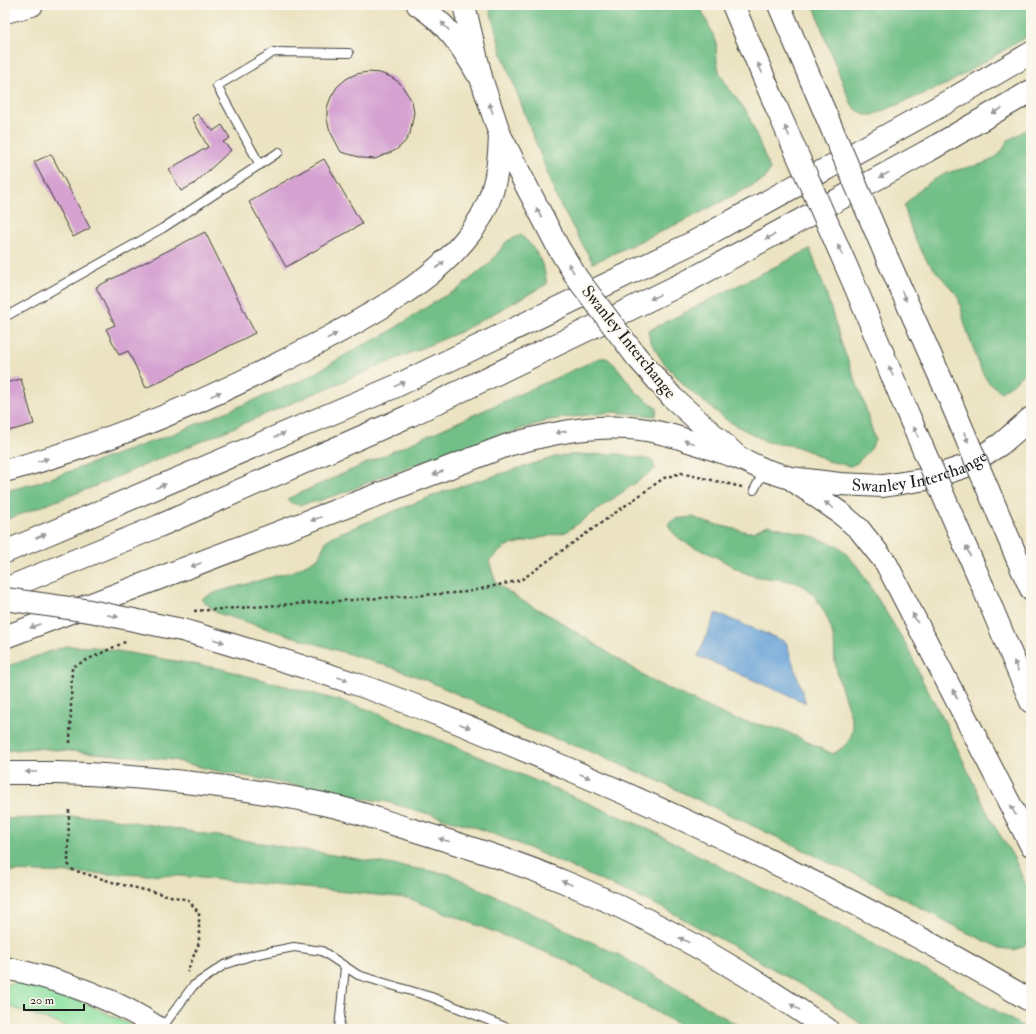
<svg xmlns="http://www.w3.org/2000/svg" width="1036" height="1034" viewBox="0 0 1036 1034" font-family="'IM FELL Double Pica',serif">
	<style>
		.green { fill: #8ee1a2; stroke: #557e5f }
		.forest { fill: #72bf88; stroke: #476e52 }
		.water { fill: #68a2d7; stroke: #425f7a }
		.building { fill: #d5a2d2 }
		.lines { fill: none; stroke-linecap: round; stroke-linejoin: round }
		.lane-casing { stroke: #3b3a35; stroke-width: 10 }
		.secondary-casing { stroke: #3b3a35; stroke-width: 24 }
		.primary-casing { stroke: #3b3a35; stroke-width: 24 }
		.highway-casing { stroke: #3b3a35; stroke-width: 24 }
		.path { stroke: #3b3a35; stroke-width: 2.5; stroke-dasharray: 3 3; stroke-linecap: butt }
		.lane { stroke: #fff; stroke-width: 8 }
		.secondary { stroke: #fff; stroke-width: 22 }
		.primary { stroke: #fff; stroke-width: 22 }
		.highway { stroke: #fff; stroke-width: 22 }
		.highway-bridge-casing { stroke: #3b3a35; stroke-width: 24; stroke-linecap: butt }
		.highway-bridge { stroke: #fff; stroke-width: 22 }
		.oneway { fill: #999 }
		.labels { text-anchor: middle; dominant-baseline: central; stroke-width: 3.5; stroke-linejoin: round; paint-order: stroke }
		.street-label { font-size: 17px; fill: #1c1c1c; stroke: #fbf7ec }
	</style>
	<rect width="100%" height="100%" fill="#fbf7ec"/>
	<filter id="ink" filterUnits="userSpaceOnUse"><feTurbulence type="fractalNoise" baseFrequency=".025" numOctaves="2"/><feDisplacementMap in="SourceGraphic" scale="8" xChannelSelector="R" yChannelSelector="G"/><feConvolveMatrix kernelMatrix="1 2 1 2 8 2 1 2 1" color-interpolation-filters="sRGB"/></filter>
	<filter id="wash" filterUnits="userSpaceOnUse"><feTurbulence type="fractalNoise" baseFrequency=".012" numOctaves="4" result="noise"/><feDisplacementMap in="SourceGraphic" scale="16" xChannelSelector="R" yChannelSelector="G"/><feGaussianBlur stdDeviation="0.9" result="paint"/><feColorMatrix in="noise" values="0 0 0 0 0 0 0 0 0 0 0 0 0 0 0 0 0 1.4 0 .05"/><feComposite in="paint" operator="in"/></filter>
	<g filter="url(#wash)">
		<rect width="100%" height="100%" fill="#ebe3c1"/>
		<path class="green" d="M20,982L83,1002L139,1029H74L5,1005V985Z"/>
		<path class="forest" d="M489,5H699L716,41L717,61L720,74L730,90L747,112L770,169L765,179L690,218L593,263L558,201L501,51Z
			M814,5H1031V34L947,84L873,115H864L852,106L826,41Z
			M1031,127V366L1014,383L1001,392L988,382L981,370L965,325L958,296L927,261L913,235L904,206C914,193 929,181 945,174C968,164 997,169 1007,141Z
			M521,235C537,249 544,264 547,284L460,332L93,487L5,520V491L37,483L173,434L305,379L357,348L383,336L439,299L457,290L490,263L507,241Z
			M810,249L824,286L842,345L865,406L875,440L871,449L857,463L850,466L828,461L813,453L795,446L767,442L728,421L687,388L663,362L650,341L648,331Z
			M600,358H607L617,367L636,392L657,408L656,416L612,412L549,420L380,477L351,490L318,501L300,505L291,503L287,499Z
			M618,454L652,460L655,469L566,532L506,546L489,561L496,583L519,599L556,619L652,681L731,718L783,730L833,754C858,739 855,727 846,702C842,689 837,676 835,661C834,655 835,649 834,643C832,624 823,606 810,591C798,578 772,580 755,576C741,573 732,566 720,559C703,549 676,544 668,524L675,519L693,517L708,523L748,532H753L768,525L815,537L840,547L858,567L907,646L923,682L945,722L991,820L1014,858L1028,890L1031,909V939L1022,947L1014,950L1000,948L966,932L865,878L833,865L804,850L654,779L584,749L520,726L501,714L426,680L394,668L217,613L201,599L217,592L294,571L318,558L327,540L335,535L445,491L555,457L570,455Z
			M66,646L94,647L222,669L341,701L367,709L642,826L750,882L855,933L888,953L936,975L1027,1029H868L829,1001L733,946L663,908L517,843L475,827L387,802L350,797L330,792L212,770L174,760L37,748L5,751V667Z
			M97,816L449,874L621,956L744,1029H686L563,959L408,898L180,876L5,871V819Z"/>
		<path class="water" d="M716,613L786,642L806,703L698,656Z"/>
		<g id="blocks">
			<path class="building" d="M368,72L380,73L391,77L400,83L412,101L414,112L410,134L404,143L396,150L375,159L363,158L341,152L330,131L327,120V108L331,97L337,87L346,79L356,74Z
				M197,114L213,131L222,125L230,138L223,142L231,150L194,184L181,191L169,169L208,147L192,118Z
				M51,154L90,228L73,237L34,162Z
				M324,159L362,224L286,267L249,202Z
				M205,232L255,333L146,388L128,351L119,355L106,329L115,325L96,287Z
				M21,379L34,424L5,432V383Z"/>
		</g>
	</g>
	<g filter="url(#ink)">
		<use href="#blocks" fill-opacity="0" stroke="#3b3a35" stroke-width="1"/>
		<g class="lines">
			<g class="lane-casing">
				<path id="lane" d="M260,165L217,86L274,52L349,53
					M5,317L163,228L279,152
					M754,490L764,471
					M161,1029L193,986L224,965L253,955L294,947L322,951L358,975L431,997L510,1029
					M339,1029L345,967"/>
			</g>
			<g class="secondary-casing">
				<path id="secondary" d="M5,968C60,979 114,998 160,1029"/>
			</g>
			<g class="primary-casing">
				<path id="primary" d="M418,5C445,22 462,46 477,73
					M5,12L32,5"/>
			</g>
			<g class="highway-casing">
				<g id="highway">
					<path d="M464,5L482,81L500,135L558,247"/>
					<path d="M733,5L775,104"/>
					<path d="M779,5L811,80"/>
					<path d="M888,260L945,388"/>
					<path d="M855,286L905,407"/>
					<path id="s1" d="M636,356L672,397L739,458L765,470L790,478L840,484L883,486L927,479L966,466L1001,444L1031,418"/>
					<path d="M5,471C116,441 221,395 322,341C372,314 427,285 464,241C492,209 499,176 500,135"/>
					<path d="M794,481L839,512L859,529L886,563L1031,845"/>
					<path d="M5,552L394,387L694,242L949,101L1031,53"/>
					<path d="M1020,565L1031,589"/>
					<path d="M983,587L1031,702"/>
					<path d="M5,589L159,526L409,416L690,280L926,152L1031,91"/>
					<path d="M182,630C240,647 298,664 356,684C426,708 495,738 564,767C724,835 881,912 1031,1001"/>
					<path d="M5,637L508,445C548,434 588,425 629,428C665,430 705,447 739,458"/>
					<path d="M5,773H56"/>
					<path d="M88,774C171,779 256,788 337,807C362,813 388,823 413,830C465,846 517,862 567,883C658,921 746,972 827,1029"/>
				</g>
			</g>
			<path class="path" d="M194,611L467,592L521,580L664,478L681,473L742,487
				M70,743L72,667L127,641
				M69,810L68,864L73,870L119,884L188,900L199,913V943L187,972"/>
			<use href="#lane" class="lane"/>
			<use href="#secondary" class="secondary"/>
			<use href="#primary" class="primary"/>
			<use href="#highway" class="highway"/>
			<g class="highway-bridge-casing">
				<path id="highway-bridge" d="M811,80L888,260
					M775,104L855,286
					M558,247L577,278L636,356
					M945,388L1020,565
					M905,407L983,587
					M5,599L90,611L182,630
					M56,773L88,774"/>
			</g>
			<use href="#highway-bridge" class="highway-bridge"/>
		</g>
		<defs><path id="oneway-solid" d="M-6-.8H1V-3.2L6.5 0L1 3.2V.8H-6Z"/></defs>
		<g class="oneway">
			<use href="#oneway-solid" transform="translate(445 26) rotate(-133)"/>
			<use href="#oneway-solid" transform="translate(760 68) rotate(-113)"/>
			<use href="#oneway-solid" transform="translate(491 108) rotate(-109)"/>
			<use href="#oneway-solid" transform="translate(997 111) rotate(150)"/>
			<use href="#oneway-solid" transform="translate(787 131) rotate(-114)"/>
			<use href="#oneway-solid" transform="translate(884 175) rotate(152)"/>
			<use href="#oneway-solid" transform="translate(539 213) rotate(-119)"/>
			<use href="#oneway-solid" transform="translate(770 237) rotate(152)"/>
			<use href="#oneway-solid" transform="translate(840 250) rotate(-114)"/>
			<use href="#oneway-solid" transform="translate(440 265) rotate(-42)"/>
			<use href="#oneway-solid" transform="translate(571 268) rotate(-121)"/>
			<use href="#oneway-solid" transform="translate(904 296) rotate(66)"/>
			<use href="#oneway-solid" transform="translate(655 297) rotate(154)"/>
			<use href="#oneway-solid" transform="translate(332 336) rotate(-28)"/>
			<use href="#oneway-solid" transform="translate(891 371) rotate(-112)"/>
			<use href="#oneway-solid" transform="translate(400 384) rotate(-26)"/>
			<use href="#oneway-solid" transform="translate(216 394) rotate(-24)"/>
			<use href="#oneway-solid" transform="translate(561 432) rotate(170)"/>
			<use href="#oneway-solid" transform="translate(916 432) rotate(-113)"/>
			<use href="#oneway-solid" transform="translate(280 435) rotate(-23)"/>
			<use href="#oneway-solid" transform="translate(966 437) rotate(67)"/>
			<use href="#oneway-solid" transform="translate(689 442) rotate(-163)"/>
			<use href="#oneway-solid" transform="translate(43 460) rotate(-17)"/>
			<use href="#oneway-solid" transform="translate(438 473) rotate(159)"/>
			<use href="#oneway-solid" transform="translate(161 486) rotate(-23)"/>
			<use href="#oneway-solid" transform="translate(829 505) rotate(-144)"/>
			<use href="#oneway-solid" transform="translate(316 519) rotate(159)"/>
			<use href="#oneway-solid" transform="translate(41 536) rotate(-23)"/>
			<use href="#oneway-solid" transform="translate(968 551) rotate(-113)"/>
			<use href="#oneway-solid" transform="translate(196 565) rotate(159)"/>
			<use href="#oneway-solid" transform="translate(113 616) rotate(11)"/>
			<use href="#oneway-solid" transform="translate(915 618) rotate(-118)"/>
			<use href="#oneway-solid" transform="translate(35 626) rotate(159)"/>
			<use href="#oneway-solid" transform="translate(219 641) rotate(16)"/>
			<use href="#oneway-solid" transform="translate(1016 666) rotate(-113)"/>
			<use href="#oneway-solid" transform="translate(343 679) rotate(19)"/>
			<use href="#oneway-solid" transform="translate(955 694) rotate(-117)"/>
			<use href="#oneway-solid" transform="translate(465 726) rotate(21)"/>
			<use href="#oneway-solid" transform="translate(31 772) rotate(180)"/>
			<use href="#oneway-solid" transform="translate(585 776) rotate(23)"/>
			<use href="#oneway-solid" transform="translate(1013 810) rotate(-117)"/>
			<use href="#oneway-solid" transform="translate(444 840) rotate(-163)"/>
			<use href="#oneway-solid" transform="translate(567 883) rotate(-157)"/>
			<use href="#oneway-solid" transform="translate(684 940) rotate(-153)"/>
			<use href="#oneway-solid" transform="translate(795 1007) rotate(-148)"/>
		</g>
	</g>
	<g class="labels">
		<g class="street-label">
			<text transform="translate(629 342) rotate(51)">Swanley Interchange</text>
			<text stroke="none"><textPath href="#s1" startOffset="332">Swanley Interchange</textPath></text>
		</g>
	</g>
	<rect width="1036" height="1034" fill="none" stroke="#fbf7ec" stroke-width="20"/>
	<path d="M24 1004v6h60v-6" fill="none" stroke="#1c1c1c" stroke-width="2"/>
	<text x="30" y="1004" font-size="12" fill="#1c1c1c" stroke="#fbf7ec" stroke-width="3" paint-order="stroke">20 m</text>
</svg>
